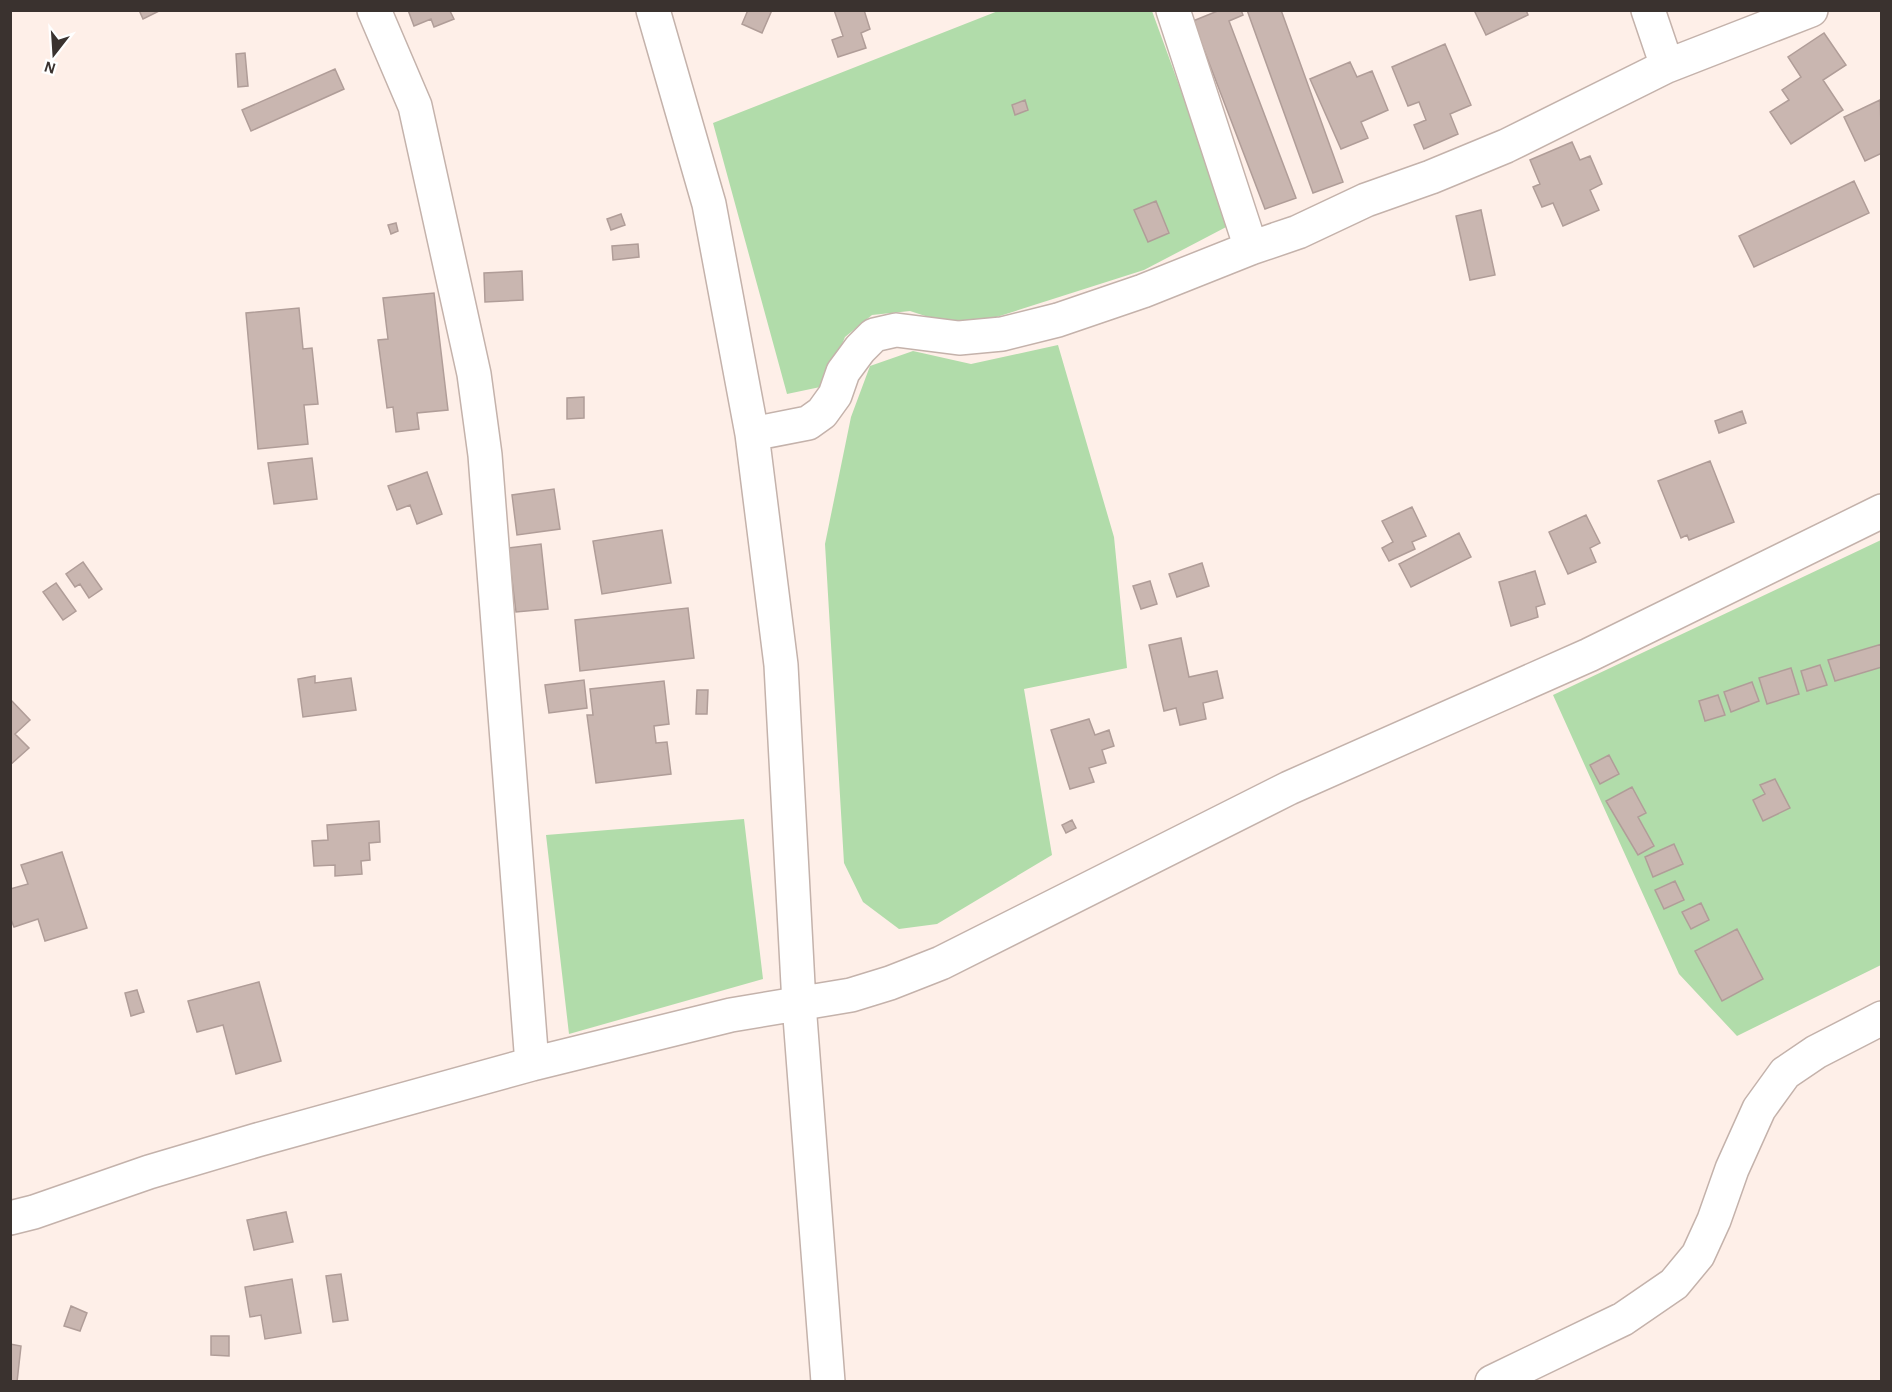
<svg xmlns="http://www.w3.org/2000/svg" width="1892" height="1392" viewBox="0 0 1892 1392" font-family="'Alegreya Sans',sans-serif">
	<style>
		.green { fill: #b1dcaa }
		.building { fill: #c9b6b0; stroke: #b09d98; stroke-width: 1.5 }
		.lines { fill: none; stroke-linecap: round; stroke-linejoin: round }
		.street-casing { stroke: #c4b2ab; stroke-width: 36 }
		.street { stroke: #fff; stroke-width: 33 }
	</style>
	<rect width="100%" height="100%" fill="#feefe8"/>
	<path class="green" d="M998,11H1152L1230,225L1144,270L962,328L910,311L872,315L845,337L825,386L787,394L713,123Z
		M1058,345L1114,537L1127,668L1024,689L1052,855L937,924L899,929L863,902L844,863L825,544L851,417L870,366L913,351L971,364Z
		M1881,540V965L1737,1036L1679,974L1553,695Z
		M744,819L763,979L569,1034L546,835Z"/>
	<path class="building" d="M139,10H161L143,19Z
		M408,10H451L450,11L454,19L434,27L431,19L414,26Z
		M748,10H772L762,33L742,24Z
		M834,10H864L870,29L861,33L866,48L838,57L832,40L843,36Z
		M1220,10H1241L1243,15L1229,21L1296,198L1265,209L1193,21Z
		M1247,10H1281L1343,182L1313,193Z
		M1474,10H1526L1528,15L1486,35Z
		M1824,33L1846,65L1823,80L1843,110L1791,144L1770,112L1789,100L1782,90L1801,77L1788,57Z
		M1445,44L1471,105L1450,114L1458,134L1424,149L1414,125L1426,120L1419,102L1408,106L1392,67Z
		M245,53L248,86L238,87L236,54Z
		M1350,62L1357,77L1372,71L1388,110L1361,122L1368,138L1341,149L1310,79Z
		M335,69L344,89L251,131L242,110Z
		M1025,100L1028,110L1015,115L1012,105Z
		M1880,100L1882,153L1865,161L1844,117Z
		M1572,142L1580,160L1590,156L1602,184L1590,190L1599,210L1563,226L1553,203L1542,207L1533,187L1540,184L1530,160Z
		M1854,181L1869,213L1754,267L1739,236Z
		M1156,201L1169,233L1148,242L1134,210Z
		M1481,210L1495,275L1470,280L1456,216Z
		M621,214L625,225L611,230L607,219Z
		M396,223L398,231L391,234L388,225Z
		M638,244L639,257L613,260L612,246Z
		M522,271L523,300L485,302L484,273Z
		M434,293L448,410L417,413L419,429L396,432L393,407L387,408L378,340L388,339L383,298Z
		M299,308L303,349L312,348L318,404L304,405L308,444L258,449L246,313Z
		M584,397V418L567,419V398Z
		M1742,411L1746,423L1719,433L1715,421Z
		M312,458L317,499L274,504L268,463Z
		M1710,461L1734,522L1689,540L1687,535L1681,538L1658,481Z
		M427,472L442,514L417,524L410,505L397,510L388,486Z
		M554,489L560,529L517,535L512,495Z
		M1412,507L1426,536L1412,542L1415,549L1389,561L1382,548L1393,542L1382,521Z
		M1586,515L1600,543L1590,548L1596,562L1568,574L1549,532Z
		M662,530L671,583L602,594L593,541Z
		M1459,533L1471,557L1411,587L1399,564Z
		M541,544L548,609L516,612L508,548Z
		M83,562L102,589L89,598L80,584L75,587L66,574Z
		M1202,563L1209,586L1177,597L1169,574Z
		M1535,571L1545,604L1536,607L1538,617L1511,626L1499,582Z
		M1150,581L1157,604L1141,609L1133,586Z
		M56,583L76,611L63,620L43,592Z
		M688,608L694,658L580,671L575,620Z
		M1181,638L1189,677L1217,671L1223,698L1203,703L1206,719L1180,725L1176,708L1164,711L1149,645Z
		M1882,644V667L1835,681L1828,660Z
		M1820,665L1827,685L1807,691L1801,671Z
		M1791,668L1799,694L1767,704L1759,678Z
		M315,676V683L351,678L356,710L303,717L298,679Z
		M584,680L587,708L549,713L545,685Z
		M664,681L669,724L654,726L656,743L667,742L671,774L596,783L587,715H593L590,689Z
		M1752,682L1759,701L1731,712L1724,692Z
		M697,690H708L707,714H696Z
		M1718,695L1725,715L1705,721L1699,701Z
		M10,699L30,720L15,734L29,748L10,765Z
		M1089,719L1095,735L1109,730L1114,746L1102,750L1106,763L1089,768L1094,782L1070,789L1051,730Z
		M1609,755L1619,774L1600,784L1590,765Z
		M1775,779L1790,808L1763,821L1753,800L1765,794L1760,785Z
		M1632,787L1646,813L1638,817L1654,846L1638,855L1606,801Z
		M1072,820L1076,828L1066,833L1062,825Z
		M379,821L380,842L369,843L370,860L361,861L362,874L335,876V865L314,866L312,841L328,840L327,825Z
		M1674,844L1683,864L1653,877L1645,857Z
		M62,852L87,928L45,941L38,919L14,927L10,917V889L28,884L21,865Z
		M1675,881L1684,900L1664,909L1655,890Z
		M1701,903L1709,920L1691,929L1682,912Z
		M1737,929L1763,979L1722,1001L1695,951Z
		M259,982L281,1061L236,1074L223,1025L197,1032L188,1001Z
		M137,990L144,1012L131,1016L125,993Z
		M286,1212L293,1242L254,1250L247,1220Z
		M341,1274L348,1320L333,1322L326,1276Z
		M292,1279L301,1333L265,1339L261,1315L250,1317L245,1287Z
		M71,1306L87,1313L80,1331L64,1326Z
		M211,1336H229V1356L211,1355Z
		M10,1344L21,1346L17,1382H10Z"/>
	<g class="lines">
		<g class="street-casing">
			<path id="street" d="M374,10L415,106L474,374L485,455L532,1064
				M653,10L709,204L752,434L781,665L799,1004L828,1382
				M1173,10L1251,248
				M1648,10L1667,66
				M752,434L808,423L822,413L835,395L843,372L860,349L874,335L896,330L959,338L1002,334L1058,320L1143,291L1251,248L1298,232L1366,200L1431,177L1506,146L1667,66L1811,10
				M10,1218L34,1212L149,1172L257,1140L532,1064L731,1015L851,995L890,983L941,963L1289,788L1589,655L1882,511
				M1492,1382L1623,1319L1674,1284L1698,1255L1714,1220L1732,1169L1759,1109L1785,1073L1816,1052L1882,1018"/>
		</g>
		<use href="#street" class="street"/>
	</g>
	<rect width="1892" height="1392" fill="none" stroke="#3a322f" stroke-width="24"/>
	<g transform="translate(54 54) rotate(197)" stroke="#ffffff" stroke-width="4.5" paint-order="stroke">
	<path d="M0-4.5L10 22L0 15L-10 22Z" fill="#3a322f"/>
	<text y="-9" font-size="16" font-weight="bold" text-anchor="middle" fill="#3a322f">N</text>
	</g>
</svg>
